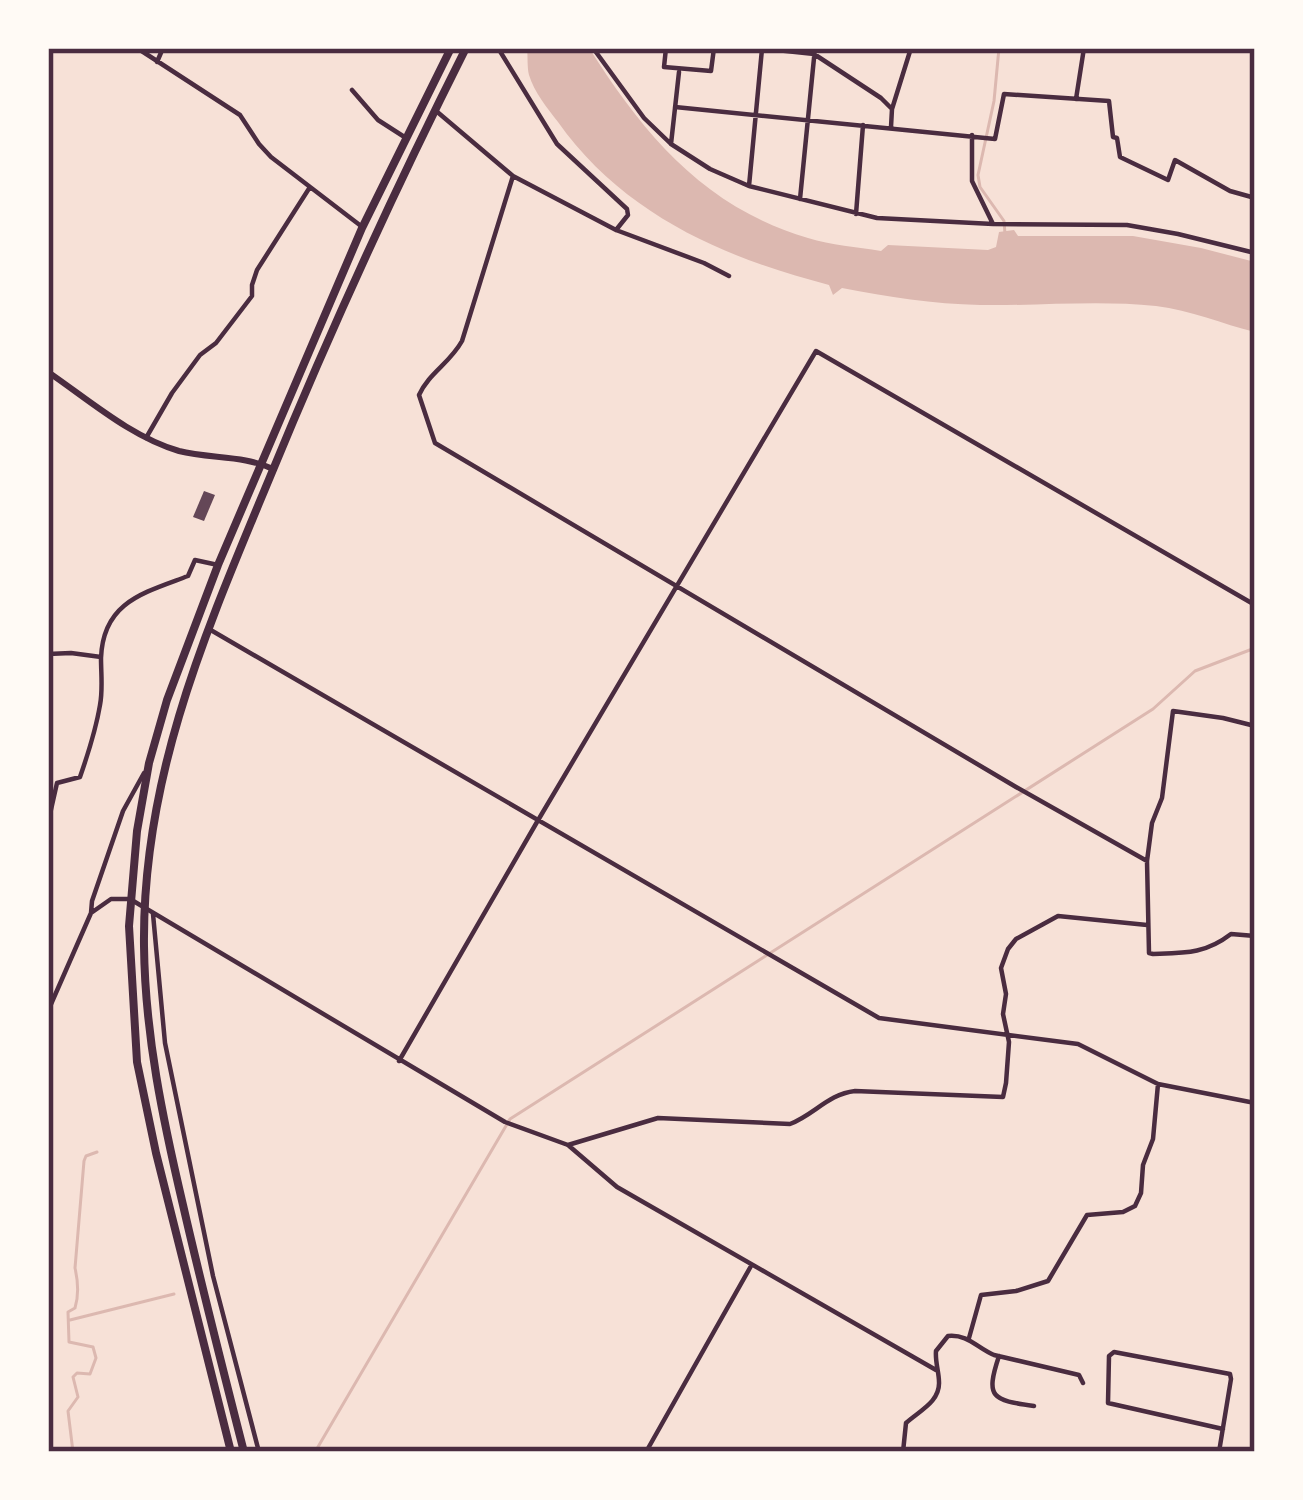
<svg xmlns="http://www.w3.org/2000/svg" width="1303" height="1500" viewBox="0 0 1303 1500" font-family="'Sofia Sans Condensed',sans-serif">
	<style>
		.water { fill: #dcb8b0 }
		.lines { fill: none; stroke-linecap: round; stroke-linejoin: round }
		.stream { stroke: #dcb8b0; stroke-width: 3 }
		.building { fill: #644757 }
		.minor { stroke: #4a2c40; stroke-width: 4.5 }
		.tertiary { stroke: #4a2c40; stroke-width: 6 }
		.trunk { stroke: #4a2c40; stroke-width: 8 }
		.neatline { fill: none; stroke: #4a2c40; stroke-width: 4.5 }
	</style>
	<rect width="100%" height="100%" fill="#f7e1d7"/>
	<path class="water" d="M527,48H589C645,136 704,207 808,238C831,245 857,247 881,251L888,245L988,250L996,247L999,232L1014,230L1018,236H1133L1201,248L1255,262V332C1222,324 1191,310 1156,306C1098,300 1038,306 980,305C933,304 888,297 842,288L833,295L829,285C724,258 623,214 558,122C548,109 534,92 529,75C527,67 528,57 527,48Z"/>
	<g class="lines">
		<path class="stream" d="M999,48L994,101L978,175L980,187L1004,221L1005,234
			M70,1320L174,1294
			M73,1452L68,1411L78,1397L73,1377L77,1373L90,1374L96,1358L93,1347L69,1342L68,1312L75,1308C79,1295 78,1281 75,1268L84,1161L86,1156L97,1152
			M315,1452L510,1119L1153,709L1195,671L1255,648"/>
	</g>
	<path class="building" d="M204,491L215,495L204,521L193,517Z"/>
	<g class="lines">
		<path class="minor" d="M137,48L240,115L259,144L271,157L361,226
			M498,48L557,144L627,209L628,215L616,230
			M593,48L644,118L671,144L710,169L749,186L877,218L993,224L1127,225L1178,234L1255,253
			M666,48L664,67L711,71L714,48
			M757,48L814,54L881,98L892,109L891,127
			M157,62L163,48
			M352,90L378,120L406,138
			M1076,99L1084,48
			M675,107L995,139L1004,94L1109,101L1113,137L1117,138L1120,157L1168,180L1175,160L1230,191L1255,198
			M892,109L911,48
			M435,110L513,176L616,230L704,263L729,276
			M972,135V181L993,224
			M671,144L679,72
			M513,176L462,341C450,363 429,373 419,395L435,443L1016,787L1147,861
			M749,186L762,49
			M800,199L815,48
			M856,214L863,125
			M146,438L172,393L200,355L216,343L252,296V285L257,270L310,187
			M209,629L879,1018L1078,1044L1158,1084L1255,1103
			M48,654L71,653L101,657
			M1255,726L1223,718L1173,711L1162,798L1152,823L1147,861L1149,953L1153,954C1185,953 1205,954 1231,934L1255,936
			M48,823L57,783L80,777C88,754 96,729 100,705C103,690 101,674 101,658C103,602 143,593 188,576L195,560L218,565
			M91,913L92,901L123,811L144,773
			M153,914L165,1043L213,1276L259,1452
			M48,1011L91,913L111,899H130L505,1122L568,1145L617,1187L936,1370
			M399,1061L537,822L816,351L1255,605
			M568,1145L658,1118L790,1124C814,1115 828,1094 855,1091L1003,1097L1006,1083L1009,1042L1003,1014L1006,994L1001,968L1008,949L1016,939L1058,916L1147,925
			M969,1338L981,1295L1016,1291L1048,1281L1087,1215L1123,1212L1135,1206L1141,1193L1143,1165L1153,1139L1158,1084
			M999,1356C985,1398 992,1400 1034,1406
			M646,1452L751,1266
			M903,1452L906,1423C919,1411 940,1402 939,1382C939,1372 935,1362 936,1351L948,1336C968,1334 977,1348 994,1355L1079,1375L1083,1383
			M1219,1452L1231,1379L1230,1374L1114,1352L1109,1356L1108,1403L1223,1429"/>
		<path class="tertiary" d="M48,372C89,400 131,437 179,451C210,459 244,455 273,469"/>
		<path class="trunk" d="M231,1452L156,1153L137,1062L129,926L137,831L149,763L167,700L218,565L362,228L451,48
			M244,1452C223,1370 202,1288 183,1205C163,1120 145,1035 144,946C142,776 206,631 270,477C330,331 395,189 466,48"/>
	</g>
	<rect width="1303" height="1500" fill="none" stroke="#fffaf5" stroke-width="102"/>
	<rect x="51" y="51" width="1201" height="1398" class="neatline"/>
</svg>
